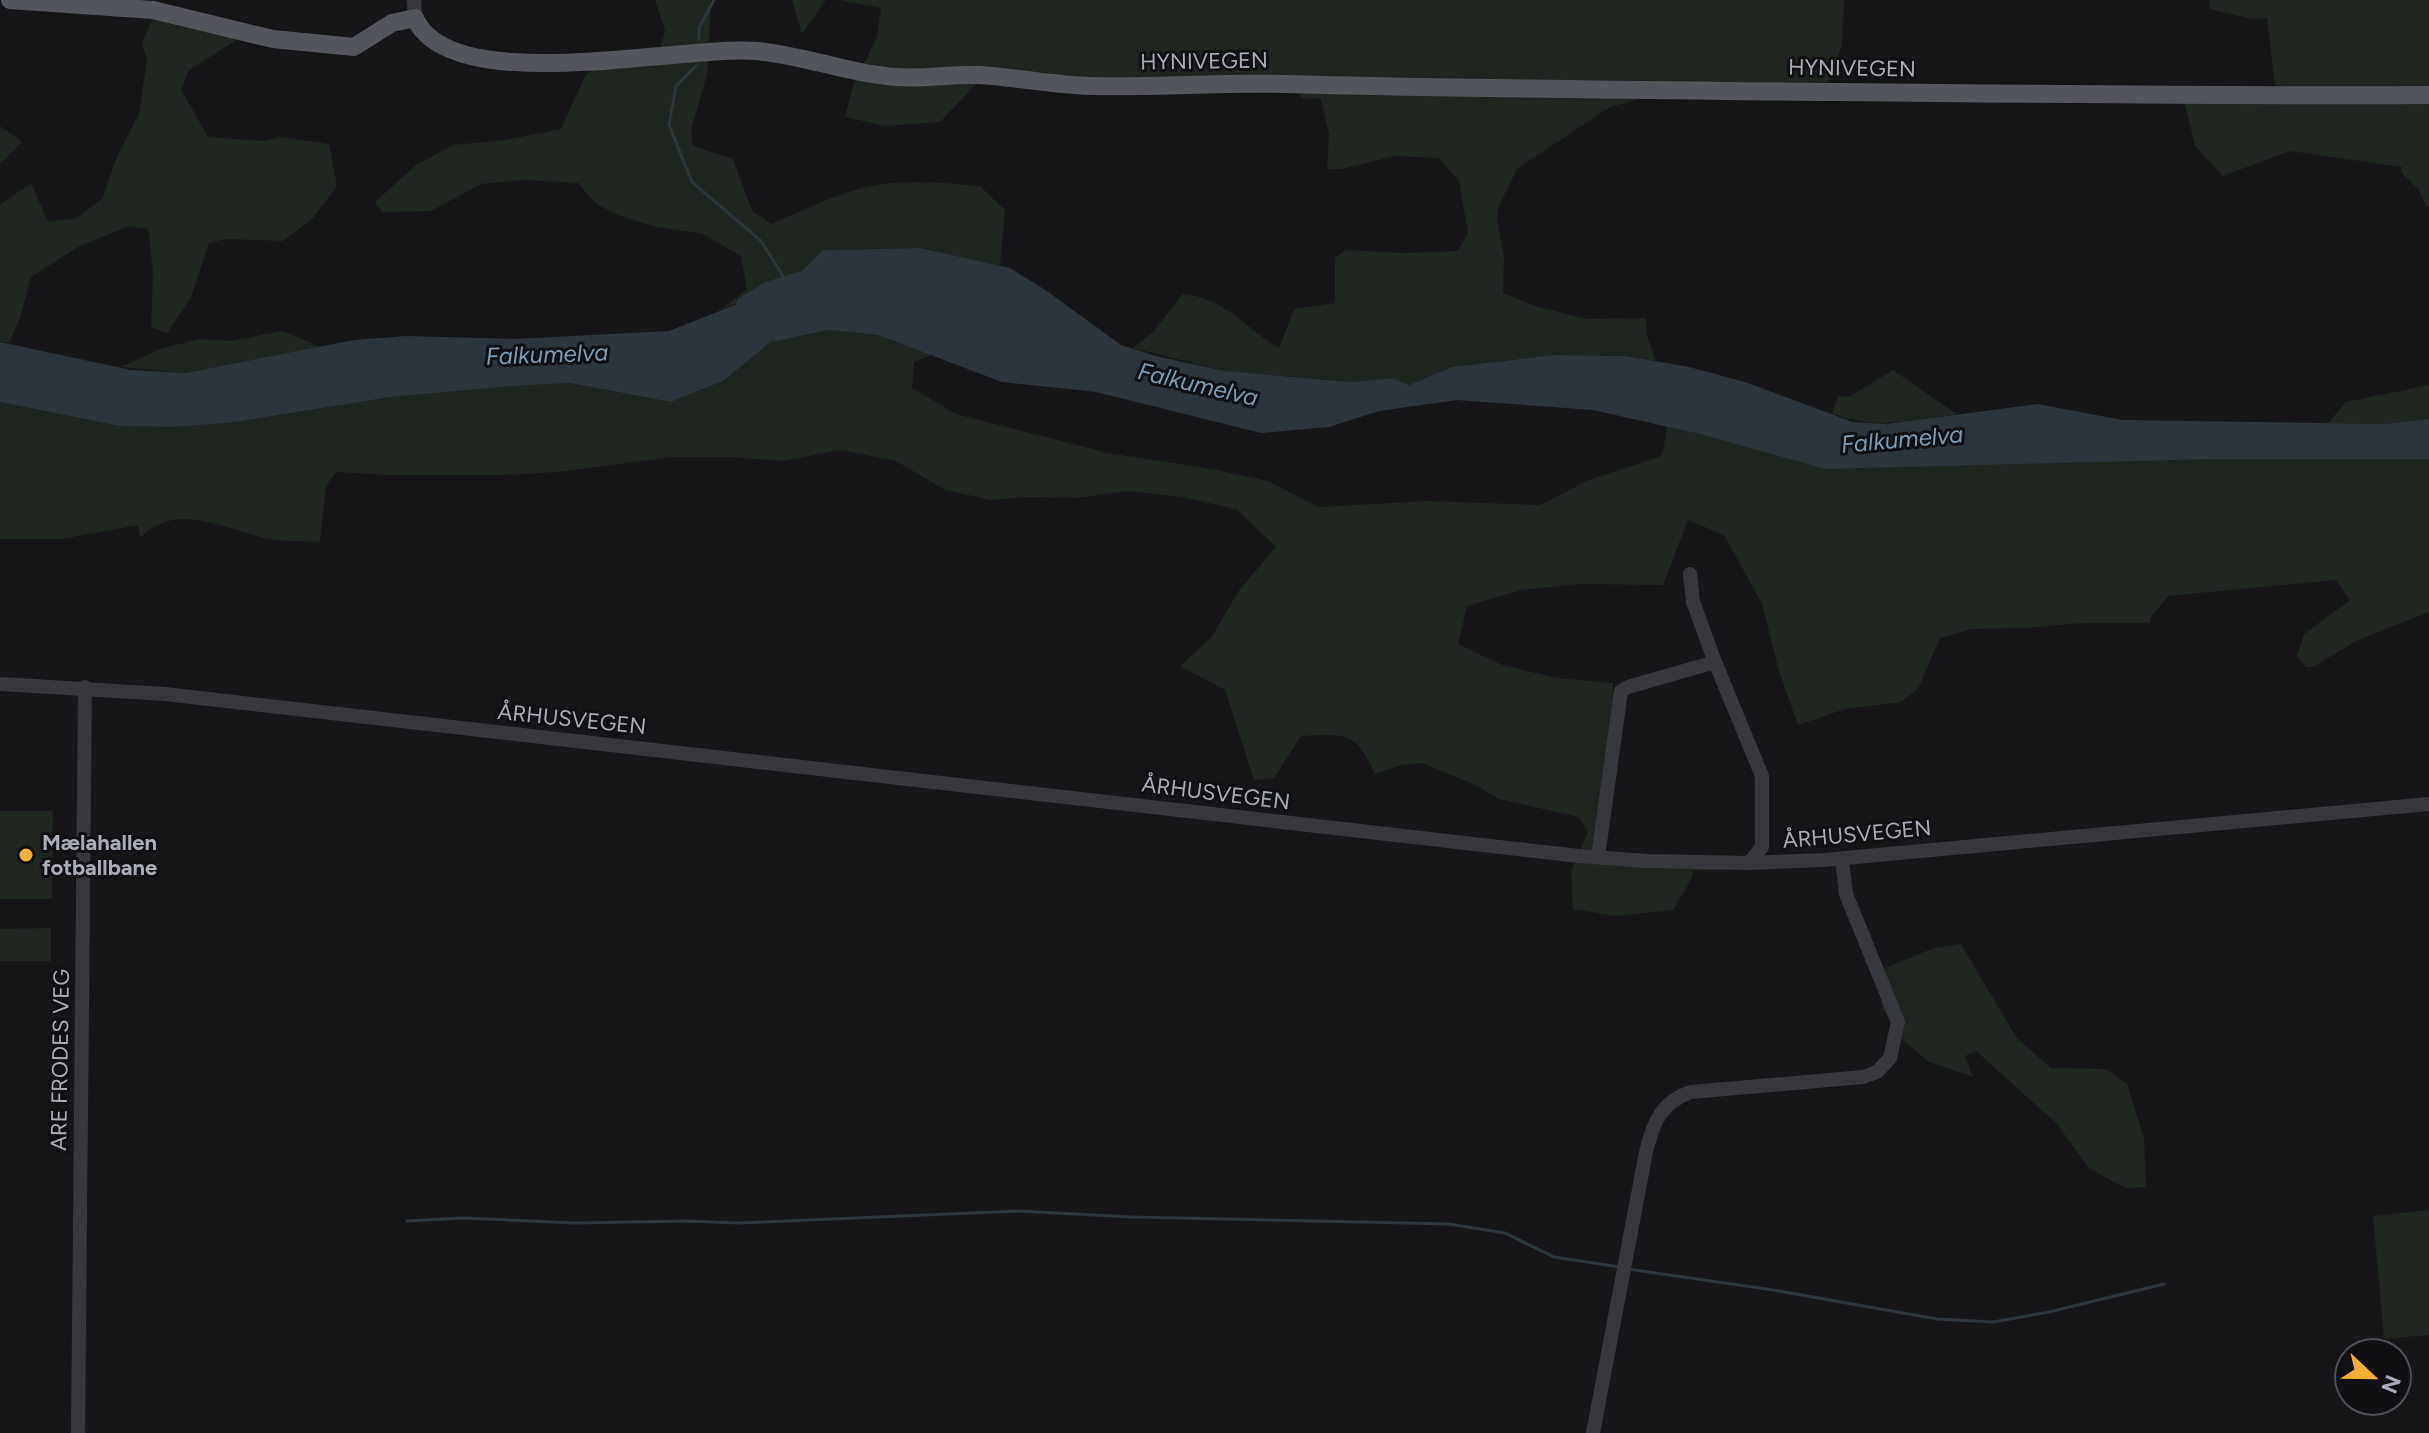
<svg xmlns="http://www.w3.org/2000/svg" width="2429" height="1433" viewBox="0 0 2429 1433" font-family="Figtree,sans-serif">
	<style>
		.green { fill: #1e261f }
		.water { fill: #2c353c }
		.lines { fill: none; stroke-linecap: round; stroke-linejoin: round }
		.stream { stroke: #2c353c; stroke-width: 3 }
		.river { stroke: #2c353c; stroke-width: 18 }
		.minor { stroke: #37383d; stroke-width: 14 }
		.major { stroke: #53555c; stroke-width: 18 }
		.poi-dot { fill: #f2b134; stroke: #111113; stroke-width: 3 }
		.labels { text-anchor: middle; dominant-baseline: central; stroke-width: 6; stroke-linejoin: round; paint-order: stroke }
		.street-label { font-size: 22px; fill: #a8adb8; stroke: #111113 }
		.poi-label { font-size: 22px; font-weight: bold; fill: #a8adb8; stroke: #111113; text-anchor: start }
		.water-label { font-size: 24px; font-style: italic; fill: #7f9bb3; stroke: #111113 }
	</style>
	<rect width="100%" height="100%" fill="#161618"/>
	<path class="green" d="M655,0H711L707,75L691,129L693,146L733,159L752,211L772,224C805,209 840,192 876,185C909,179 946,183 980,186L1005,210L1000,266L920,248L823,250L788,284L720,310L747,289L741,256L703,234L652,226L615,214L594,202L578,183L523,180L481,184L431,211L382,212L375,202L416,165L453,145L505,140L561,129L585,76L603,58L660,50L665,30Z
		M792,0H826L802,34Z
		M840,0H1844L1842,45L1825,91L1756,100L1645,98L1610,107L1517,169L1498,208L1497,218L1504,257L1503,293L1535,306L1587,319L1646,318L1647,336L1656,361L1626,356L1554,355L1452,367L1409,385L1393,378L1353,382L1225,371L1133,348L1152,333L1183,294C1225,298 1244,327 1279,348L1294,309L1335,303V258L1346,250L1403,253L1458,251L1468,233L1459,181L1439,158L1395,156L1342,169H1327L1329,134L1321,99L1302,98L1299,92L979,81L940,122L885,126L845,117L853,86L877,37L881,8Z
		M2209,0H2429V206H2426L2418,189L2401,172L2402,167L2290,151L2223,176L2195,146L2183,97L2275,87L2267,18L2252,19L2210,9Z
		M158,15L243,36L189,70L181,89L208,137L263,141L281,137L329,144L337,186L313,218L283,241L226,239L209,243L191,297L167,333L151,327L153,272L148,229L129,226L78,247L31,277L20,318L9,343L0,341V205L31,183L48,222L77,218L102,199L118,154L139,114L147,60L142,43L152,20Z
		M0,126L22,142L0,164Z
		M829,330L878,335L932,355L914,362L912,388L956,414L1108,453L1212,469L1268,481L1318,507L1429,501L1540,505L1589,480L1659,457L1663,452L1667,426L1700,434L2210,459H2429V612L2356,641L2313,667H2306L2297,656L2304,634L2350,600L2336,580L2168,596L2151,617L2150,623H2082L2026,628L1972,629L1940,638L1918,689L1901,702L1845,709L1798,725L1779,671L1762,604L1724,535L1688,520L1663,585L1579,584L1522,590L1467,606L1458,644L1502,665L1557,678L1613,683L1615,730L1595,854L1867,860L1693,871L1692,878L1673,910L1616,916L1573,909L1571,871L1588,832L1579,817L1499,799L1473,784L1422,763L1402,765L1375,774C1355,730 1346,734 1301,736L1274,778L1254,780L1225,690L1180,666L1211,638L1240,589L1276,547L1236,509L1182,497L1127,491L1077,498L1029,497L991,500L945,490L896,461L840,450L784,461L728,457H672L558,472L501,475H392L336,472L326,486L320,542C306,541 291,542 276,540C230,534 180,497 140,538L138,525L62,539H0V402L119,426L171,427L229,423L391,397L513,386L570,383L671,402L723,381L771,342Z
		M283,331L321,347L185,373L121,367L160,349L199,339L231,341Z
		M1893,370L1955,413L1958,414C1915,420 1873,431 1832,413L1838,396L1849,397Z
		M2429,385V419L2384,424L2328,423L2346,402Z
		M0,811H53L52,899H0Z
		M51,928V961H0V929Z
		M1961,944L2016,1037L2051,1068L2106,1069L2127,1084L2144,1138L2146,1187L2125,1188L2089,1168L2057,1124L1976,1051L1965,1056L1973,1077L1929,1062L1898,1036L1882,1008V969L1934,948Z
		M2429,1210V1335L2384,1339L2373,1216Z"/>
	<path class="water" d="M920,248L1010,268L1047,291L1121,345L1160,357L1225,371L1352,382L1393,378L1409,385L1452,367L1554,355L1626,356L1689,367L1745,382L1853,422L1887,424L2038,404L2122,420L2384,424L2429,419V459H2210L1826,469L1700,434L1593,410L1457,400L1379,411L1329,427L1261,433L1096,392L1002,382L878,335L829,330L771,342L723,381L671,402L570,383L513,386L391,397L229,423L171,427L119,426L0,402V342L131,370L185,373L354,340L406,336L515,339L669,331L788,284L823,250Z"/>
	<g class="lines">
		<path class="stream" d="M699,39V28L714,0
			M696,66L676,86L669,125L692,182L761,241L788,284
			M407,1221L463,1218L574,1223L686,1221L739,1223L1019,1211L1131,1217L1449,1224L1505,1233L1554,1257L1620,1267
			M1628,1269L1773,1290L1937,1319L1993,1322L2049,1312L2164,1284"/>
		<path class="river" d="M745,305L770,290L809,278"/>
		<path class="minor" d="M414,0L415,18
			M1690,574L1693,602L1715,662
			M0,684L165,694L1579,856L1647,861L1749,863L1824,860L2429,804
			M1598,857L1621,691L1628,687L1715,662L1762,776V847L1749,863
			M78,1433L85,687
			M1593,1433L1646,1152C1653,1123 1661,1102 1691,1092L1863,1077L1877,1072L1890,1058L1898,1022L1846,894L1842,859"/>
		<path class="major" d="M10,0L153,10L273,39L354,47L392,23L415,18C450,99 681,45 756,51C804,55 849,74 897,77C924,79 951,74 978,75C1016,77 1053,85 1090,86C1155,88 1219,82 1284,84C1468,89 1652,90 1836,92C2034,94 2231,96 2429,95"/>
	</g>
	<circle class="poi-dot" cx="26" cy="855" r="8"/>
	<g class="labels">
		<g class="street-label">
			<text transform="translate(1204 61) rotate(-1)">HYNIVEGEN</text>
			<text transform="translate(1852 68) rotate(1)">HYNIVEGEN</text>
			<text transform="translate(572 719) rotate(6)">ÅRHUSVEGEN</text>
			<text transform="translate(1216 793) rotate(7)">ÅRHUSVEGEN</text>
			<text transform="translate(1857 834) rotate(-5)">ÅRHUSVEGEN</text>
			<text transform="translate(60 1060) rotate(-89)">ARE FRODES VEG</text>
		</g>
		<g class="poi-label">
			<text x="42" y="842">Mælahallen<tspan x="42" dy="25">fotballbane</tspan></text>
		</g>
		<g class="water-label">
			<text transform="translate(547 354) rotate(-2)">Falkumelva</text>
			<text transform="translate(1198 384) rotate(13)">Falkumelva</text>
			<text transform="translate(1902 439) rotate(-5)">Falkumelva</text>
		</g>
	</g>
	<g transform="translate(2373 1377) rotate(112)"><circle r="38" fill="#111113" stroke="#4d4f55" stroke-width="2"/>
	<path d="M0-6L14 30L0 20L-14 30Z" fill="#f2b134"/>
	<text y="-12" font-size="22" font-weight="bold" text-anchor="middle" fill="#a8adb8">N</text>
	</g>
</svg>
